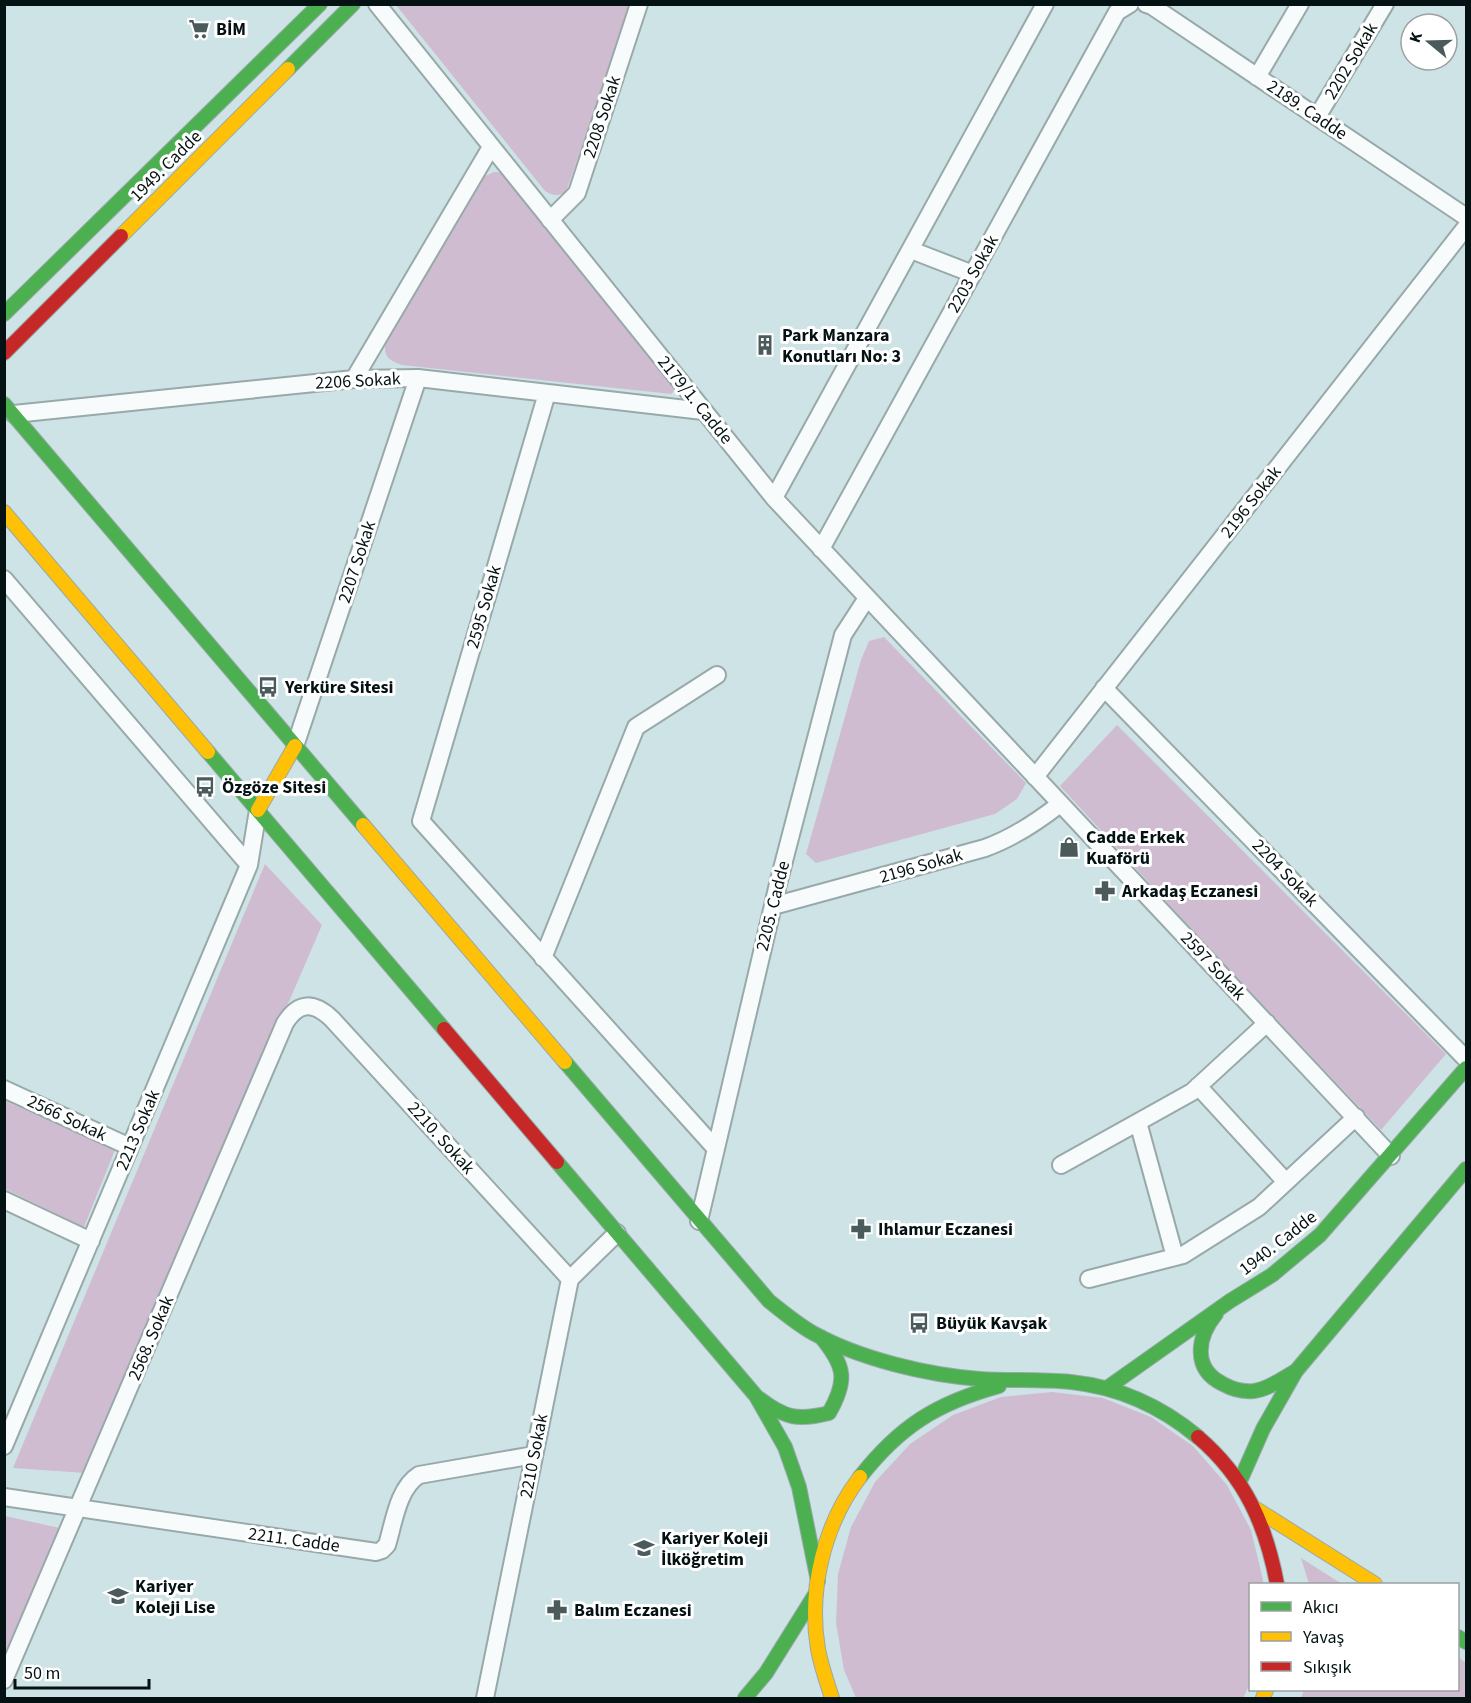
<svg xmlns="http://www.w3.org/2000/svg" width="1471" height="1703" viewBox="0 0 1471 1703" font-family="'Source Sans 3',sans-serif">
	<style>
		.green { fill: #d0bcd1 }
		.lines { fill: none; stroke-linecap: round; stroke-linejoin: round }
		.street-casing { stroke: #98a9aa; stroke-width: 20 }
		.fast-casing { stroke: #98a9aa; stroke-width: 16 }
		.slow-casing { stroke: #98a9aa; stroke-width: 16 }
		.jam-casing { stroke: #98a9aa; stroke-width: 16 }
		.street { stroke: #f8fbfb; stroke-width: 16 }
		.fast { stroke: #4caf50; stroke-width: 14 }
		.slow { stroke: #ffc107; stroke-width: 14 }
		.jam { stroke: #c62828; stroke-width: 14 }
		.labels { text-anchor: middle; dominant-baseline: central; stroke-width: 6; stroke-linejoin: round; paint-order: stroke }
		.poi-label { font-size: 18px; font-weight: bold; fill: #041213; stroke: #fff; text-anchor: start }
		.street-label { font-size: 18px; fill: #041213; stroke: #fff }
	</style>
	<rect width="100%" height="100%" fill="#cee3e5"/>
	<path class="green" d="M396,5H631L566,192C558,196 553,196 545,191Z
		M494,172L506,173L673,387L674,391L671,394L402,365C386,360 383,355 386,337L485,176Z
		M884,637L1026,783L1017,799L995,814L816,863L806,854L861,660L869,641Z
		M1117,725L1446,1054L1381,1130L1211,950L1060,786Z
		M265,864L322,925L86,1473L13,1468Z
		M5,1101L115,1150L84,1227L5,1189Z
		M1052,1392L1103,1398L1151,1417L1193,1446L1227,1485L1251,1530L1263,1580V1584H1250V1684L1243,1698H856L844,1670L836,1623L838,1574L851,1527L875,1482L910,1444L953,1415L1001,1397Z
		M5,1516L60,1528L5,1665Z
		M1301,1558L1342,1584H1309Z
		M1458,1657L1466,1663V1698H1301L1304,1690H1458Z"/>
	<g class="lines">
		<g class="street-casing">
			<path id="street" d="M377,4L774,498L1391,1156
				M1146,4L1152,6L1466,217
				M1257,77L1300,4
				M1317,117L1385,4
				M550,220L577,193L639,4
				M911,250L973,274
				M354,379L491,147
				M547,393L421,821L716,1149
				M14,414L354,379L418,378L703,411
				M774,498L1045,4
				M821,549L1117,12L1130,4
				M4,579L249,865
				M1104,688L1466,1059
				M295,746L418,378
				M1035,777L1466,227
				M773,906L985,848C1013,838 1037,822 1060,804
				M543,958L636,727L717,675
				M1198,1086L1286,1182
				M4,1089L130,1147
				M1138,1122L1175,1257
				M1061,1165L1192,1092L1267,1023
				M4,1200L91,1241
				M699,1221L778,884L843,635L867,598
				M1089,1279L1183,1255L1259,1207L1356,1117
				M4,1446L249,865L258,810
				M4,1497L376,1552L382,1550L387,1545C394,1522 398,1488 419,1475L534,1455
				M4,1680L285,1023C299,1001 314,1002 332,1019L570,1279
				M485,1698L570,1279L617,1233"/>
		</g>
		<g class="fast-casing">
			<path id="fast" d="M288,69L353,4
				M4,314L320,4
				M4,404L363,825
				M208,752L444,1029
				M565,1062L769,1301C783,1312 797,1324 813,1333C860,1359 927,1375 980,1379C1010,1381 1040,1379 1071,1382C1118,1387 1162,1407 1198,1437
				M557,1162L756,1396L785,1447L799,1487L818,1581
				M1216,1314C1197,1337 1192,1369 1223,1384C1232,1389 1244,1392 1254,1391C1269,1389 1283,1378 1296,1371
				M1107,1388L1230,1301L1272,1275L1320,1235L1466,1068
				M760,1399C785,1418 798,1421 829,1413C848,1380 845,1366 821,1337
				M860,1477C900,1426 937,1403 999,1386
				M1240,1481L1263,1429L1296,1371L1466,1169
				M1458,1637L1466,1642
				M745,1698L766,1673L816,1593"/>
		</g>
		<g class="slow-casing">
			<path id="slow" d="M121,236L288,69
				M4,512L208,752
				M258,810L295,746
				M363,825L565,1062
				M1256,1509L1375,1584
				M832,1698C827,1682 821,1666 818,1649C808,1590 824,1524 860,1477
				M1263,1698L1266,1690"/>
		</g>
		<g class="jam-casing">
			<path id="jam" d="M4,353L121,236
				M444,1029L557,1162
				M1198,1437C1245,1477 1266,1525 1277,1584"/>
		</g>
		<use href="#street" class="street"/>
		<use href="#fast" class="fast"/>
		<use href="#slow" class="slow"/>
		<use href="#jam" class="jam"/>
	</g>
	<defs>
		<g id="supermarket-bare" transform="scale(1.62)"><path d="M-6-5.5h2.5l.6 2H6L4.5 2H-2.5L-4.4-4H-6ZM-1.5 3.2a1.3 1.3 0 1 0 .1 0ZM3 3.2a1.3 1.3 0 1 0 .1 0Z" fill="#4b5b5c" stroke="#fff" stroke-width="2.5" paint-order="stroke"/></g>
		<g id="building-bare" transform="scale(1.62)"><path d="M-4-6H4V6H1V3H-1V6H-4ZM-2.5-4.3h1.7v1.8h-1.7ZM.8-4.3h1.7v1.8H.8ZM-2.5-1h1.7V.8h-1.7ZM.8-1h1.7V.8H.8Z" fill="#4b5b5c" stroke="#fff" stroke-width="2.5" paint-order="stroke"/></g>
		<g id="bus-bare" transform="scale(1.62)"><path d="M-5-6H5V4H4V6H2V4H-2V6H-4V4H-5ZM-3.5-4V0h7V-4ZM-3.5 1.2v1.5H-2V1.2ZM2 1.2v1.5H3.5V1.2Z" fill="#4b5b5c" stroke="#fff" stroke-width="2.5" paint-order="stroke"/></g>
		<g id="shop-bare" transform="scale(1.62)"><path d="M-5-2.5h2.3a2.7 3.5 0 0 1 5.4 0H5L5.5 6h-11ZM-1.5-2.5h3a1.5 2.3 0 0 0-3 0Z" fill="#4b5b5c" stroke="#fff" stroke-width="2.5" paint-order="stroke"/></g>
		<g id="pharmacy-bare" transform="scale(1.62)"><path d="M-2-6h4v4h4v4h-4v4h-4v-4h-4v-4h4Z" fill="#4b5b5c" stroke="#fff" stroke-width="2.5" paint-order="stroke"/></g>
		<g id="school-bare" transform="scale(1.62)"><path d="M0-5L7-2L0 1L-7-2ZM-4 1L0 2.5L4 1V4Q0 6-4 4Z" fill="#4b5b5c" stroke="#fff" stroke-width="2.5" paint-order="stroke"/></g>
	</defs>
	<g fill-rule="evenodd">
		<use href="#supermarket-bare" x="199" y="29"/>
		<use href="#building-bare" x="765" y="345"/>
		<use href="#bus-bare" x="268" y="687"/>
		<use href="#bus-bare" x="205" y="787"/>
		<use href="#shop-bare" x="1069" y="847"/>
		<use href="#pharmacy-bare" x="1105" y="891"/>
		<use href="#pharmacy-bare" x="861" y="1229"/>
		<use href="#bus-bare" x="919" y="1323"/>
		<use href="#school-bare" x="644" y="1548"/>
		<use href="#school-bare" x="118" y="1596"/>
		<use href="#pharmacy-bare" x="557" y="1610"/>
	</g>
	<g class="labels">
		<g class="poi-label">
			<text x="216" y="29">BİM</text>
			<text x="782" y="335">Park Manzara<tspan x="782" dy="21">Konutları No: 3</tspan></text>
			<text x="285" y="687">Yerküre Sitesi</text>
			<text x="222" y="787">Özgöze Sitesi</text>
			<text x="1086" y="837">Cadde Erkek<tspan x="1086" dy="21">Kuaförü</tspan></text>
			<text x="1122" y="891">Arkadaş Eczanesi</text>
			<text x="878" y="1229">Ihlamur Eczanesi</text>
			<text x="936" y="1323">Büyük Kavşak</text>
			<text x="661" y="1538">Kariyer Koleji<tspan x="661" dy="21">İlköğretim</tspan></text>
			<text x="135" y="1586">Kariyer<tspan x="135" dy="21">Koleji Lise</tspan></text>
			<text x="574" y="1610">Balım Eczanesi</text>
		</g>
		<g class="street-label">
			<text transform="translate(1351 61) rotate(-59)">2202 Sokak</text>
			<text transform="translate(1307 110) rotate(34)">2189. Cadde</text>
			<text transform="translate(602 117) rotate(-72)">2208 Sokak</text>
			<text transform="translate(166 166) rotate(-45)">1949. Cadde</text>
			<text transform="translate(973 274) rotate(-61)">2203 Sokak</text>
			<text transform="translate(358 381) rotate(-3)">2206 Sokak</text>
			<text transform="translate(695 400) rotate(51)">2179/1. Cadde</text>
			<text transform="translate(1251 502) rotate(-52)">2196 Sokak</text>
			<text transform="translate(357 562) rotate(-72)">2207 Sokak</text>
			<text transform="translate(484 607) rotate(-74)">2595 Sokak</text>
			<text transform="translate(921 866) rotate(-16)">2196 Sokak</text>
			<text transform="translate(1285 873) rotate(46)">2204 Sokak</text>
			<text transform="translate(773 906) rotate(-76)">2205. Cadde</text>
			<text transform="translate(1213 966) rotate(47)">2597 Sokak</text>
			<text transform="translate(67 1118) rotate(25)">2566 Sokak</text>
			<text transform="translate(138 1130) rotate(-67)">2213 Sokak</text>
			<text transform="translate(441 1138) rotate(48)">2210. Sokak</text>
			<text transform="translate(1278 1243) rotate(-38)">1940. Cadde</text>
			<text transform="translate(151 1338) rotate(-67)">2568. Sokak</text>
			<text transform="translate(534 1456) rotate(-79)">2210 Sokak</text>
			<text transform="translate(294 1540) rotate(8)">2211. Cadde</text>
		</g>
	</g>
	<rect width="1471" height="1703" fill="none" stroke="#041213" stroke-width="12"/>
	<rect x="1249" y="1583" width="210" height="108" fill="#ffffff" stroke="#9ba0a1" stroke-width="1.5"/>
	<rect x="1261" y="1602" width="30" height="9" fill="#4caf50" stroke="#9ba0a1" stroke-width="1.5"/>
	<text x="1303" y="1613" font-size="18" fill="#041213">Akıcı</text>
	<rect x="1261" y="1632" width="30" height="9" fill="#ffc107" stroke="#9ba0a1" stroke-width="1.5"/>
	<text x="1303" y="1643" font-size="18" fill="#041213">Yavaş</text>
	<rect x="1261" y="1662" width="30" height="9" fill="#c62828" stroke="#9ba0a1" stroke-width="1.5"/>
	<text x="1303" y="1673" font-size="18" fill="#041213">Sıkışık</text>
	<g transform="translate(1429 42) rotate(289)"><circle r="28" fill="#ffffff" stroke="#9ba0a1" stroke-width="1.5"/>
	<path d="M0-4.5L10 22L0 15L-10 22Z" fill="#4b5b5c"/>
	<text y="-9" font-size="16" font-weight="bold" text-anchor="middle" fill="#041213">K</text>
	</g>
	<path d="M15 1679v9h134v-9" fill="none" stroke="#041213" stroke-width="3"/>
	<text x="24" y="1679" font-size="18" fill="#041213" stroke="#ffffff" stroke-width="4.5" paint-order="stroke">50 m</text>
</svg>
